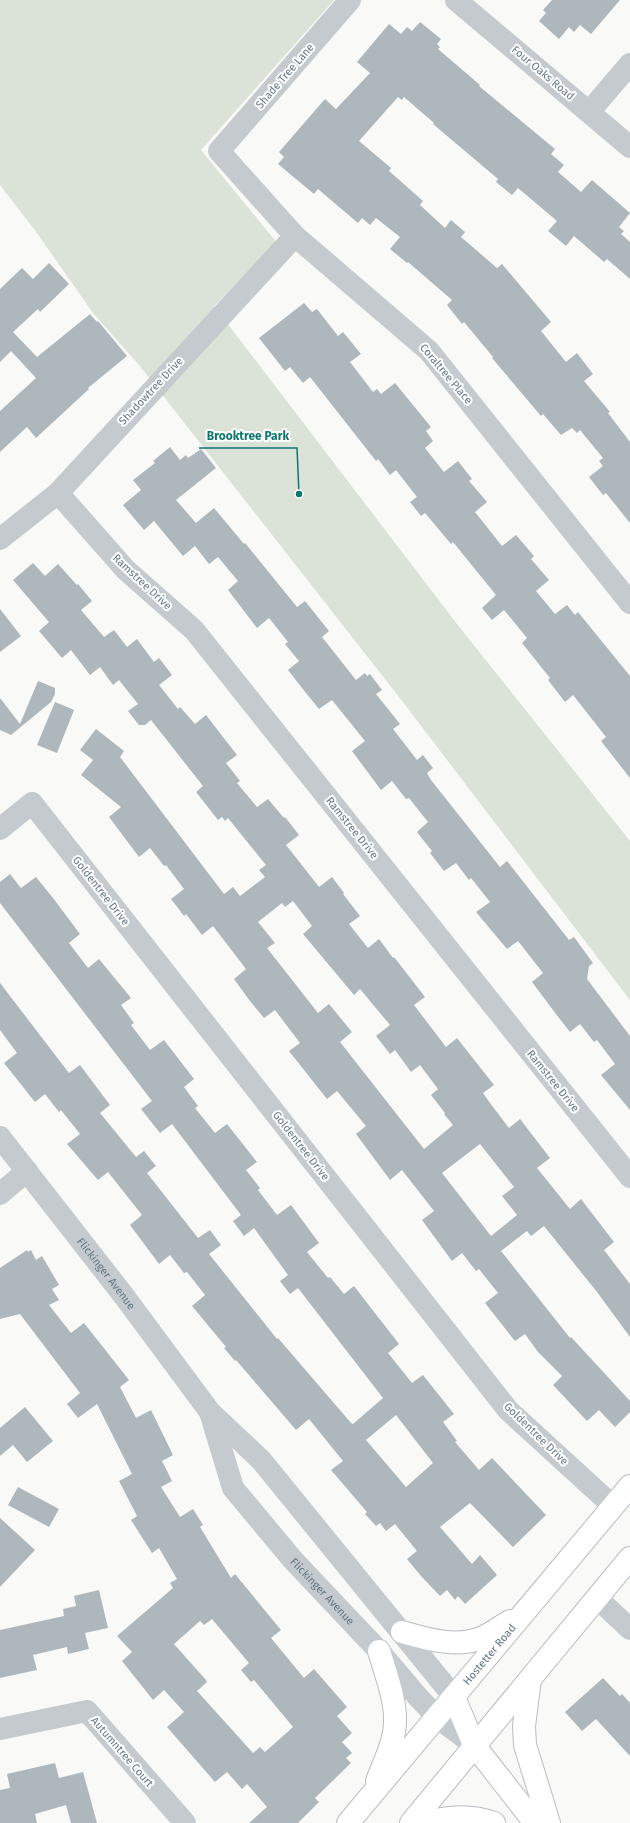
<svg xmlns="http://www.w3.org/2000/svg" width="630" height="1823" viewBox="0 0 630 1823" font-family="'Fira Sans',sans-serif">
	<style>
		.green { fill: #dbe2d8 }
		.building { fill: #adb7bc; fill-rule: evenodd }
		.lines { fill: none; stroke-linecap: round; stroke-linejoin: round }
		.major-casing { stroke: #b8bdc0; stroke-width: 24 }
		.minor { stroke: #c4cacd; stroke-width: 22 }
		.major { stroke: #fff; stroke-width: 22 }
		.labels { text-anchor: middle; dominant-baseline: central; stroke-width: 4; stroke-linejoin: round; paint-order: stroke }
		.street-label { font-size: 11px; fill: #637783; stroke: #fff }
		.leader { fill: none; stroke: #0f766e; stroke-width: 1.5 }
		.callout-dot { fill: #0f766e; stroke: #fff; stroke-width: 1.5 }
		.callout-label { font-size: 12px; text-anchor: middle; font-weight: bold; fill: #0f766e; stroke: #fff; stroke-width: 4; stroke-linejoin: round; paint-order: stroke }
	</style>
	<rect width="100%" height="100%" fill="#f9f9f7"/>
	<path class="green" d="M0,0H334L201,150L277,243L214,306L457,624L630,841V1000L406,706L139,365L93,313L37,233L0,185Z"/>
	<path class="building" d="M552,0H620L591,34L580,25L574,32L569,27L559,39L539,21L546,13L543,10Z
		M420,22L441,39L437,44L440,47L438,49L480,85L479,86L555,149L551,154L564,165L558,172L581,192L592,180L630,213L619,227L624,231L621,234L630,242V279L607,259L604,262L574,236L566,246L548,231L557,221L518,188L512,195L496,182L498,179L433,124L434,123L404,97L402,100L398,97L359,141L391,168L389,171L423,201L420,205L445,228L451,220L465,232L461,237L497,268L502,264L551,322L541,331L566,362L577,353L593,374L584,381L610,412L608,413L630,442V523L606,493L603,495L589,477L603,466L599,461L603,458L580,430L577,433L572,428L561,435L543,414L541,416L492,358L493,357L464,322L462,324L447,305L452,300L408,262L407,263L390,249L400,237L376,218L370,225L362,218L358,223L318,189L314,194L278,164L284,157L279,152L325,99L336,109L370,73L357,62L389,24L401,34L407,27L412,31Z
		M49,263L69,284L40,312L38,309L13,332L37,357L90,314L97,322L98,321L127,356L88,388L89,389L36,438L27,427L0,452V411L36,378L11,351L0,362V289L22,268L33,279Z
		M304,303L312,312L317,309L338,336L343,332L361,354L350,362L373,392L377,389L381,394L395,383L431,427L426,431L433,441L425,448L444,472L458,461L472,479L469,481L487,502L475,512L502,546L516,535L534,556L531,559L549,580L536,591L555,614L567,605L575,615L578,612L630,676V778L601,741L606,737L573,695L565,702L548,680L550,678L522,643L527,638L504,610L492,620L482,608L496,595L453,542L451,544L425,513L421,516L410,502L417,497L396,470L390,475L378,459L376,461L310,377L303,383L290,367L285,371L259,338Z
		M170,447L180,460L186,455L188,458L201,449L216,468L176,500L196,523L214,508L244,544L245,543L297,607L305,601L329,631L322,637L356,680L365,673L367,676L370,674L382,690L376,694L400,724L393,729L417,760L423,755L433,768L427,773L431,780L500,867L507,861L569,940L574,937L593,963L589,966L587,979L630,1036V1110L601,1075L615,1064L597,1040L594,1042L580,1024L570,1032L556,1014L532,982L543,973L518,941L507,949L476,912L490,902L471,878L469,880L456,863L444,871L430,853L432,851L417,832L428,822L409,798L406,799L392,781L381,790L352,751L365,741L332,700L319,709L302,688L288,670L299,661L285,644L288,642L269,618L257,628L228,590L238,581L218,557L209,564L195,546L183,556L154,521L144,530L123,505L141,490L133,480L155,463L153,461Z
		M33,563L45,576L58,564L77,585L78,584L92,601L81,610L104,637L114,630L127,647L137,639L154,662L159,658L172,675L159,685L178,709L180,707L195,724L206,715L237,755L226,763L240,781L237,783L257,807L268,799L284,818L285,817L299,835L286,845L305,869L319,887L332,877L344,893L343,894L360,916L349,924L368,948L379,939L393,958L394,957L425,997L414,1005L446,1047L457,1038L494,1085L483,1093L490,1103L509,1128L520,1119L550,1158L537,1168L570,1209L581,1199L614,1242L604,1250L630,1284V1337L597,1292L544,1226L531,1236L527,1231L501,1251L570,1338L571,1337L630,1401V1412L615,1427L599,1410L587,1421L553,1385L562,1376L538,1352L525,1334L515,1341L485,1303L498,1293L479,1269L476,1271L462,1253L452,1261L422,1220L434,1211L402,1170L390,1180L356,1134L366,1126L337,1091L327,1099L289,1051L300,1043L275,1010L264,1018L250,1001L234,979L246,969L213,926L202,935L186,914L184,916L171,899L184,889L166,865L164,866L150,848L139,857L109,817L121,807L81,775L93,760L80,750L96,729L124,751L120,757L224,894L233,887L240,896L265,877L259,870L266,865L228,818L225,821L222,817L218,820L196,792L203,786L151,720L145,725H139L128,711L138,704L119,680L113,685L100,667L90,675L71,650L62,658L39,631L49,622L13,580ZM293,901L312,926L303,934L354,995L360,989L390,1025L376,1036L390,1054L395,1050L411,1072L420,1065L438,1089L431,1095L445,1113L444,1114L453,1125L424,1149L340,1042L352,1032L329,1004L318,1013L267,948L275,943L258,922L282,903L285,907ZM480,1144L514,1187L502,1196L517,1215L491,1236L442,1173Z
		M0,609L21,636L0,652Z
		M38,681L55,688V694L51,702L11,735L0,730V698L20,724Z
		M55,702L74,710L57,753L37,745Z
		M10,874L21,888L36,877L53,898L80,934L69,943L88,968L99,959L131,998L121,1005L134,1023L131,1025L150,1050L164,1040L194,1079L184,1087L198,1106L195,1108L215,1133L227,1124L257,1162L246,1170L260,1188L258,1190L277,1215L291,1205L319,1243L307,1252L328,1278L330,1277L344,1294L354,1286L399,1344L388,1353L412,1383L423,1375L454,1414L443,1422L457,1441L455,1442L479,1470L492,1458L546,1515L513,1547L470,1503L440,1527L472,1564L480,1555L497,1575L465,1604L458,1596L455,1600L447,1590L440,1596L421,1576L407,1559L417,1551L395,1524L386,1531L380,1523L376,1526L365,1514L367,1512L331,1470L343,1461L309,1419L296,1430L236,1360L235,1361L224,1348L226,1347L192,1306L205,1295L187,1272L184,1273L170,1255L159,1264L130,1225L142,1215L108,1172L98,1180L67,1144L80,1134L61,1110L59,1112L45,1094L35,1102L4,1063L17,1053L0,1030V983L69,1073L80,1065L110,1105L100,1113L136,1157L144,1151L156,1166L147,1173L198,1238L210,1230L221,1245L209,1254L277,1339L278,1338L351,1423L353,1424L383,1398L298,1288L290,1294L280,1281L288,1275L254,1228L244,1236L233,1221L241,1215L172,1124L160,1133L141,1109L152,1101L0,903V882ZM396,1415L433,1463L406,1487L366,1440Z
		M27,1250L28,1252L31,1250L36,1260L42,1256L59,1285L52,1289L59,1300L49,1305L71,1333L84,1323L129,1380L120,1387L136,1418L151,1410L173,1455L162,1461L172,1481L161,1487L180,1517L193,1509L203,1525L200,1527L231,1578L235,1574L281,1630L271,1638L304,1678L314,1669L347,1707L337,1716L352,1733L342,1742L352,1753L346,1758L351,1763L315,1798L319,1802L298,1823H249L267,1807L247,1784L242,1789L227,1772L215,1782L167,1727L184,1712L164,1690L153,1700L122,1661L132,1652L117,1636L173,1588L170,1583L177,1579L159,1548L152,1553L131,1520L137,1516L119,1481L132,1474L97,1404L78,1418L67,1404L80,1393L20,1314L0,1319V1268ZM212,1619L249,1663L241,1670L251,1682L254,1680L293,1727L265,1752L260,1747L253,1753L197,1691L207,1682L206,1680L174,1644L200,1621L204,1625Z
		M25,1407L53,1441L27,1462L13,1445L0,1456V1428Z
		M18,1487L59,1509L49,1527L8,1505Z
		M0,1518L35,1550L0,1587Z
		M99,1590L108,1628L85,1633L89,1649L68,1654L67,1647L33,1655L37,1670L0,1678V1630L64,1616L63,1609L76,1606L74,1596Z
		M603,1678L620,1696L622,1694L630,1703V1756L596,1719L582,1731L565,1712Z
		M55,1763L59,1778L83,1772L97,1823H71L66,1805L35,1814L37,1823H0V1790L10,1788L7,1774Z"/>
	<g class="lines">
		<g class="major-casing">
			<g id="major">
				<path d="M402,1632C426,1639 456,1648 481,1638C491,1634 501,1626 510,1621"/>
				<path d="M530,1679L524,1726L525,1745L549,1823"/>
				<path d="M454,1697L474,1745L535,1823"/>
				<path d="M377,1781C384,1762 395,1742 395,1721C396,1701 385,1671 379,1651"/>
				<path id="s3" d="M348,1823L630,1486"/>
				<path d="M411,1823L630,1558"/>
				<path d="M420,1823C446,1817 468,1814 494,1823"/>
			</g>
		</g>
		<g class="minor">
			<path d="M350,0L219,151L295,236L429,351L630,603"/>
			<path d="M456,0L630,147"/>
			<path d="M589,112L630,64"/>
			<path d="M58,493L126,570L194,630L630,1177"/>
			<path d="M0,539L58,493L295,236"/>
			<path d="M0,829L32,803L508,1410L613,1506"/>
			<path id="s1" d="M0,1137L124,1296L210,1412L261,1460L454,1697"/>
			<path d="M0,1194L27,1171"/>
			<path id="s2" d="M210,1412L233,1488L293,1560L379,1651L418,1697L437,1717L474,1745"/>
			<path d="M597,1598L630,1629"/>
			<path d="M0,1729L87,1711L185,1823"/>
		</g>
		<use href="#major" class="major"/>
	</g>
	<g class="labels">
		<g class="street-label">
			<text transform="translate(543 73) rotate(40)">Four Oaks Road</text>
			<text transform="translate(285 76) rotate(-49)">Shade Tree Lane</text>
			<text transform="translate(446 374) rotate(50)">Coraltree Place</text>
			<text transform="translate(151 391) rotate(-47)">Shadowtree Drive</text>
			<text transform="translate(142 582) rotate(43)">Ramstree Drive</text>
			<text transform="translate(352 828) rotate(51)">Ramstree Drive</text>
			<text transform="translate(101 891) rotate(52)">Goldentree Drive</text>
			<text transform="translate(553 1081) rotate(51)">Ramstree Drive</text>
			<text transform="translate(301 1146) rotate(52)">Goldentree Drive</text>
			<text stroke="none"><textPath href="#s1" startOffset="173">Flickinger Avenue</textPath></text>
			<text transform="translate(536 1434) rotate(44)">Goldentree Drive</text>
			<text stroke="none"><textPath href="#s2" startOffset="216">Flickinger Avenue</textPath></text>
			<text stroke="none"><textPath href="#s3" startOffset="220">Hostetter Road</textPath></text>
			<text transform="translate(122 1752) rotate(49)">Autumntree Court</text>
		</g>
	</g>
	<path class="leader" d="M299 494L297 448H199"/>
	<circle class="callout-dot" cx="299" cy="494" r="4"/>
	<g class="callout-label">
		<text x="248" y="440">Brooktree Park</text>
	</g>
</svg>
